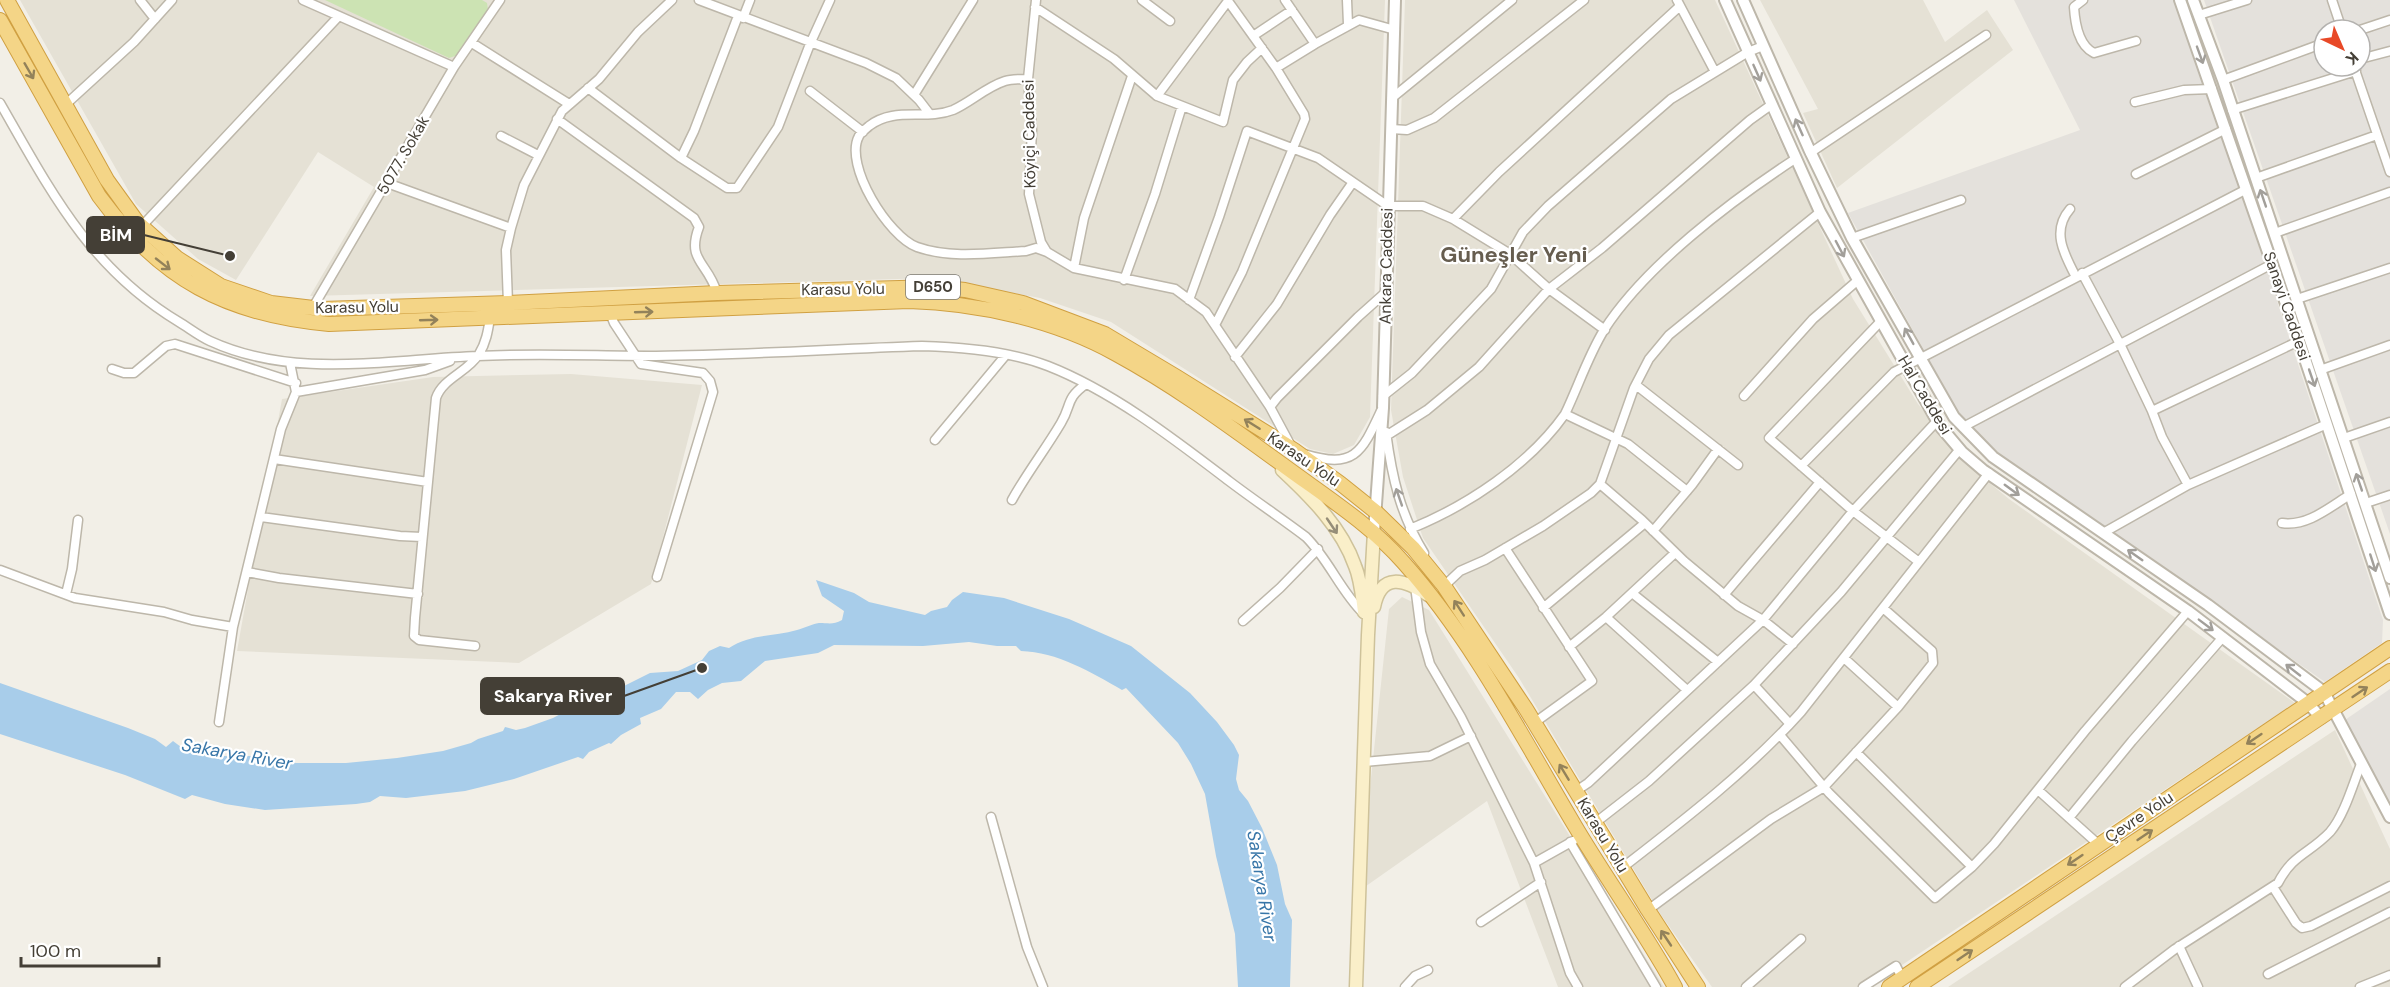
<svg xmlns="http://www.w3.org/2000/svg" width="2390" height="987" viewBox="0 0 2390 987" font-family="'DM Sans',sans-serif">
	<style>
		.residential { fill: #e5e1d5 }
		.industrial { fill: #e4e1dc; fill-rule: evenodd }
		.green { fill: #cce3b3 }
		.water { fill: #a8cdea }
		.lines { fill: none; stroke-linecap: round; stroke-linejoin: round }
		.minor-casing { stroke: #bdb7aa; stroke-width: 11 }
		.tertiary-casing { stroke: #bdb7aa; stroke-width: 14 }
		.secondary-casing { stroke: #cec29a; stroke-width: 15 }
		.trunk-casing { stroke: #d0a042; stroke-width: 16 }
		.minor { stroke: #fff; stroke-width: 8 }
		.tertiary { stroke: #fff; stroke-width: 10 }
		.secondary { stroke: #faefc9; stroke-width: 12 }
		.trunk { stroke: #f4d587; stroke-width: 14 }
		.oneway { stroke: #a29f9a }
		.oneway2 { stroke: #93825a }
		.oneway3 { stroke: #968e78 }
		.labels { text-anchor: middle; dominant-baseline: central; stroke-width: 4.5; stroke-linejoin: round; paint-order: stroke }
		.shield { fill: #fff; stroke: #7c7972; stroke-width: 1.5 }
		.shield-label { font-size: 15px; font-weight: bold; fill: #443f36 }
		.street-label { font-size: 16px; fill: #443f36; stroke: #fff }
		.water-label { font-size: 18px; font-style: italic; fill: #3876a8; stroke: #fff }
		.district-label { font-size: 22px; font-weight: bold; fill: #665d4f; stroke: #fff }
		.leader { fill: none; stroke: #443f36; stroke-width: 2 }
		.callout-dot { fill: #443f36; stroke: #fff; stroke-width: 2 }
		.callout { fill: #443f36; stroke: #443f36; stroke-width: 2 }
		.callout-label { font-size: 18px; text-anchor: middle; font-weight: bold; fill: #fff }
	</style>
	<rect width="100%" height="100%" fill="#f2efe7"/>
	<path class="residential" d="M20,0H1385L1370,417L1354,445L1333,454L1310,449L1111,322L1040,298L931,278L310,296L374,187L318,152L236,280L198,259L136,204Z
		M1405,0H1715L1853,299L1918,404L1969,466L2009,499L2295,703L1869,987H1712L1661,915L1519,678L1423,538L1403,477L1391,410Z
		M1760,0H1923L1945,42L1987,10L2013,50L1837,188L1803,113L1818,109Z
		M571,374L702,385L651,584L519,663L237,651L282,399L433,377Z
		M1402,597L1429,610L1664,987H1558L1487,801L1359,891L1389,609Z
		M2335,730L2390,849V987H1948Z"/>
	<path class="industrial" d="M2014,0H2177L2383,620L2382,643L2325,682L2002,456L1961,417L1848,213L2080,130Z
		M2204,0H2390V534ZM2324,30H2360V66H2324Z
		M2390,689V812L2342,722Z"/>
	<path class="green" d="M325,0H482L487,3L488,10L458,55L449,58Z"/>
	<path class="water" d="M816,580L854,593L869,602L925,615L931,611L947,607L952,600L963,592L1004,598L1069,619L1131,646L1190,693L1217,722L1234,745L1239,755L1236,779L1239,790L1248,801L1262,828L1277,865L1285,904L1292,920L1290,987H1238L1235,934L1216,856L1205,794L1191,764L1178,743L1126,688L1122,690C1091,672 1057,652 1021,651L1016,646H997L969,642L923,646L834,645L818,653L765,661L741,681L722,683L708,690L698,699L690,692H676L661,709L640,718L641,724L621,735L611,744L609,743L589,752L583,759L578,757L514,779L465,791L406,798L380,796L370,802L356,804L265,810L225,804L192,795L185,799L125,775L0,734V683L128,728L155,739L166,747L173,741C177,744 181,747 185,749C204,758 239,756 259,756L262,759L270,758L296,763H346L397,758L443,751L471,743L478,739L503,731L505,727L516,730L525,728L553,718L583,702L594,701L650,673L678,671L702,660L709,651L720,646L729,648C750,634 773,637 797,630C804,628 812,624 819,623C829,623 833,625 842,620L844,611L822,596Z"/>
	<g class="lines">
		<g class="minor-casing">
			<path id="minor" d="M140,0L155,19
				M303,0L454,67
				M699,0L866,63L896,78L919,100L929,113
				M1036,0L1028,79L1032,130L1029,194L1041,242L1047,252L1074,268L1175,289L1206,312L1270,407L1291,446
				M1142,0L1170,21
				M1347,0L1348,24
				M1677,0L1715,72
				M2083,0L2074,7C2075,23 2078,45 2094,53L2136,41
				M2332,0L2342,30
				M1035,7L1114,59L1157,96L1228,1L1276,68L1304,114L1305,119L1242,272L1215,325
				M2199,15L2247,0
				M743,18L750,0
				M2360,30L2390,20
				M1253,36L1292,10
				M472,43L569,104
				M1315,44L1359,20L1395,30
				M2360,59L2390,51
				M2354,67L2390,172
				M1276,68L1315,44L1285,0
				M1028,79C1020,79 1012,79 1005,81C986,87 971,102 953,110C925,121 895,106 869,126C866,129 861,132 859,136C843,165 889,237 917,247C951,259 990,253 1026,251L1036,248L1047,252
				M2223,80L2324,43
				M588,88L681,158L727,188H737L778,127L810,44L830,0
				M810,91L863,132
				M914,95L973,0
				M1157,96L1223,122L1233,80L1247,62L1262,48
				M1392,98L1512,0
				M2135,102L2184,90L2212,89
				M0,103C50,190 89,268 179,322C189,328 199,336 210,341C295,380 389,359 478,356C537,353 597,356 656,356C745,355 833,349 922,346C961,347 1012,352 1048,366C1112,391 1174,439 1229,481C1254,500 1281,518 1306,537C1329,560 1341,592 1364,614
				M64,106L134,42L172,0
				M2232,110L2356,71
				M557,119L694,218L699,227C686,261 708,262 717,293
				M1391,129L1407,130L1434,118L1584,0
				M501,136L538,155
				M1810,153L1986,35
				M681,158L694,131L738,16
				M2136,174L2226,129
				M2256,178L2377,135
				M387,183L511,228
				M2070,209C2051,231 2064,254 2076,277
				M1453,219L1499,172L1680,6
				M142,226L338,17
				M2275,233L2390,192
				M1852,238L1961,200
				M1074,268L1084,218L1132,76
				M2082,273L2120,344L2152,411L2299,341
				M1124,280L1155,194L1182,106
				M2297,299L2390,268
				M1189,300L1219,217L1247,131L1318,158L1388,206H1423L1453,219L1510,254L1549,289L1605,330
				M508,303L506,250L511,228L524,185L562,111L599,79L638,32L672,0
				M312,309L454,67L500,0
				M610,313L614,323L641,364L703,373L710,381L713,392L657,577
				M1881,321L1769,438L1853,511L1919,562
				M1235,357L1277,304L1330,215L1353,182
				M112,369L124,373H134L166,346L175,344L296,383
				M2320,370L2390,345
				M1636,385L1738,465
				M296,392L425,370L450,361
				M1383,396L1412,373L1491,289L1523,232L1548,206L1671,99L1748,52L1763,46
				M1744,396L1813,319L1857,281
				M1270,407L1277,398L1358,317L1386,292
				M1565,414C1578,387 1588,356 1604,330C1645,266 1731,201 1795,159
				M1963,427L2272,264
				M1386,432C1392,477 1400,514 1424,553
				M1386,436L1427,410L1479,367L1549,289L1602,248L1750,120L1771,105
				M2344,438L2390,422
				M935,440L1005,356
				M1304,454C1354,469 1361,454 1381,411
				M274,459L428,482
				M1801,466L1894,372L2245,190
				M2188,485L2327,424
				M1012,500C1027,473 1045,450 1061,423C1072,405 1065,399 1086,384
				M2366,503L2390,495
				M261,517L400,536L422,537
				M2282,523C2307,527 2330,507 2351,494
				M1410,529C1467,506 1529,465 1565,414L1628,444L1687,491
				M1653,531L1692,485L1718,449
				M2103,533L2188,485L2162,437L2152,411
				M1505,548L1592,681L1534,723
				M0,570L75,598L164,612L192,620L233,627L281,429L296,392L290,363
				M247,572L279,578L418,594
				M1442,582L1444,586L1460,571L1485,560L1543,526L1591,493L1600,484
				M1415,586L1421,632L1430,664L1461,717L1534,863L1570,973L1578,987
				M1632,593L1718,662
				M66,594L72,569L78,520
				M1724,595L1820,482
				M1543,608L1645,523
				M1606,617L1687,690
				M1243,621L1280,588L1318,549
				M1793,644L1763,620L1738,606L1684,561L1642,520L1600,484L1634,388L1649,359L1669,335L1820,212
				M475,646L419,640L414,636L415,618L436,398C443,378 468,372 479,354C486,343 488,331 490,318
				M1569,647L1606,617L1675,553
				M1844,658L1898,707
				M1754,685L1841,592L1960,449
				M219,722L233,627
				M1780,735L1829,793L1935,898L1972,867L1994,844L2085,731L2188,611
				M1856,752L1972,867
				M1364,762L1430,756L1471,736
				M2038,790L2098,844
				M1576,791L1588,783L1763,620L1853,511L1937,421
				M991,817L1027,947L1043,987
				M2069,818L2132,741L2223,637
				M1595,823L1649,781L1754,685L1790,724
				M1570,842L1656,987
				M1534,863L1573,841
				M1622,868C1684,820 1749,770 1801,712L1989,473
				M2273,887L2296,923L2302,928L2311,926L2390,886
				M1648,910L1771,819L1824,787L1898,707L1933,663L1932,651L1883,608
				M1481,922L1541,882
				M2179,946L2198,987
				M2268,974L2390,912
				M1405,987L1415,976L1428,970
				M1746,987L1801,939
				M1863,987L1896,966L1902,978
				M2125,987L2175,949L2278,883C2293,854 2309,854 2330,832C2344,816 2353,784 2361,764
				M2360,987L2390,975"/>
		</g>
		<g class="tertiary-casing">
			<path id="tertiary" d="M1725,0L1820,212L1940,426L1962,452L1983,470L2188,611L2308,703L2321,718
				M1743,0L1809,149L1852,238L1954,417L1993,457L2208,605L2324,692L2390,817
				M2180,0L2299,341L2390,614
				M2193,0L2223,80L2390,578
				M1374,532L1383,408L1395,0"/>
		</g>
		<g class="secondary-casing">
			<path id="secondary" d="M1282,470C1311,497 1342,528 1355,566C1361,580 1362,597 1364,612
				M1374,607C1381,572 1404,579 1428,595
				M1356,987L1368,635L1374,532"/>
		</g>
		<g class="trunk-casing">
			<path id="trunk" d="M7,0L107,180L138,223L177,258L221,286L271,303L322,309L508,303L717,293L936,287L965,290L1023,303L1105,334L1177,377L1294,450L1341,484L1376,512L1413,548L1444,586L1526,709L1648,910L1698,987
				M0,20L99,196C160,279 226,315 329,324L909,301C978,303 1055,320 1116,354C1175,386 1229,426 1283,465C1325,496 1370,524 1404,563C1474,642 1522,737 1575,826C1607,880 1645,932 1675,987
				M1889,987L2390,648
				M1917,987L2390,671"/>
		</g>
		<use href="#minor" class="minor"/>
		<use href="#tertiary" class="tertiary"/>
		<use href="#secondary" class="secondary"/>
		<use href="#trunk" class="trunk"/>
	</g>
	<defs><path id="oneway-shaft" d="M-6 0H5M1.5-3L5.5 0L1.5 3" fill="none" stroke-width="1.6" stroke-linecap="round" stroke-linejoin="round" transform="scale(1.5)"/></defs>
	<g class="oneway">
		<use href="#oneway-shaft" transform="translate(2200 55) rotate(70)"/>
		<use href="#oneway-shaft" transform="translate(1757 73) rotate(66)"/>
		<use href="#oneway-shaft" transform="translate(1799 127) rotate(-114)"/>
		<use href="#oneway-shaft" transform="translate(2263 198) rotate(-109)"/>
		<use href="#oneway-shaft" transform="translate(1840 249) rotate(62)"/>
		<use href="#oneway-shaft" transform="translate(1909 336) rotate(-119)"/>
		<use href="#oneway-shaft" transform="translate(2312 378) rotate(71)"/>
		<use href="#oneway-shaft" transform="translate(2359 482) rotate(-109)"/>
		<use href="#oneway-shaft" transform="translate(2012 490) rotate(36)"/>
		<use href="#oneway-shaft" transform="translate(1399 497) rotate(-109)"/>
		<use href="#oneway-shaft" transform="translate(2135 555) rotate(-145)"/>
		<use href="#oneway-shaft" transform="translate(2373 563) rotate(72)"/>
		<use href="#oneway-shaft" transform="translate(2206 625) rotate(37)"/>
		<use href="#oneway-shaft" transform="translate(2293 670) rotate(-142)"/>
	</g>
	<g class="oneway2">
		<use href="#oneway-shaft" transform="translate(29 71) rotate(60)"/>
		<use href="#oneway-shaft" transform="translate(163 264) rotate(38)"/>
		<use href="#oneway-shaft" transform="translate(644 312) rotate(-2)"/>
		<use href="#oneway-shaft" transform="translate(429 320) rotate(-2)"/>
		<use href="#oneway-shaft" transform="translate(1252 424) rotate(-148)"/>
		<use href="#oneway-shaft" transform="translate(1459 608) rotate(-123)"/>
		<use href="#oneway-shaft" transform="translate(2360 692) rotate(-34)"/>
		<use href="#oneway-shaft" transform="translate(2254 739) rotate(146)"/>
		<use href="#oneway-shaft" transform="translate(1564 772) rotate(-121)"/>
		<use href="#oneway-shaft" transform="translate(2145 835) rotate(-34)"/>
		<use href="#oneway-shaft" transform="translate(2075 860) rotate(146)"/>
		<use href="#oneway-shaft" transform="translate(1666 938) rotate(-124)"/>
		<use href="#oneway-shaft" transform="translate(1965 955) rotate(-34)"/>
	</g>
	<use class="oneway3" href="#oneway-shaft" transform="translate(1332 526) rotate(56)"/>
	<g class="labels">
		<rect class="shield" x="906" y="275" width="54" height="24" rx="4.5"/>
		<g class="shield-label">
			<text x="933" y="287">D650</text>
		</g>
		<g class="street-label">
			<text transform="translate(1029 134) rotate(-91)">Köyiçi Caddesi</text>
			<text transform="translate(403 155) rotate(-60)">5077. Sokak</text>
			<text transform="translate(1386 266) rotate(-89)">Ankara Caddesi</text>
			<text transform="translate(843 289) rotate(-1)">Karasu Yolu</text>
			<text transform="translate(2287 306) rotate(71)">Sanayi Caddesi</text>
			<text transform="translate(357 307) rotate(-1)">Karasu Yolu</text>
			<text transform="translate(1925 395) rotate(59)">Hal Caddesi</text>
			<text transform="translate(1304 459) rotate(34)">Karasu Yolu</text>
			<text transform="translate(2139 817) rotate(-34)">Çevre Yolu</text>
			<text transform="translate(1603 835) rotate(59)">Karasu Yolu</text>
		</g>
		<g class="water-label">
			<text transform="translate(237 754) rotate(10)">Sakarya River</text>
			<text transform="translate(1262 886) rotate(81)">Sakarya River</text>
		</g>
		<g class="district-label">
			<text x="1514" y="254">Güneşler Yeni</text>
		</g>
	</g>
	<path class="leader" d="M230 256L144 235M702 668L624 696"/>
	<g class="callout-dot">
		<circle cx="230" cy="256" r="6"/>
		<circle cx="702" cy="668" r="6"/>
	</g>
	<g class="callout">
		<rect x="87" y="217" width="57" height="36" rx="6"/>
		<rect x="481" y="678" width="143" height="36" rx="6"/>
	</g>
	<g class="callout-label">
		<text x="116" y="241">BİM</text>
		<text x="553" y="702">Sakarya River</text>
	</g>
	<g transform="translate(2342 48) rotate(136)"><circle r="28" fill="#ffffff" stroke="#b4b2af" stroke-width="1.5"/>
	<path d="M0-4.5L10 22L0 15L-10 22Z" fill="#e84927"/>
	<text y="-9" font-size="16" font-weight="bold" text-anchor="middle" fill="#443f36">K</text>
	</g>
	<path d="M21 957v9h138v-9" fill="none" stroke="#443f36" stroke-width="3"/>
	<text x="30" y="957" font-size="18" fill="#443f36" stroke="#ffffff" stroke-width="4.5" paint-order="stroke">100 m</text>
</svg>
